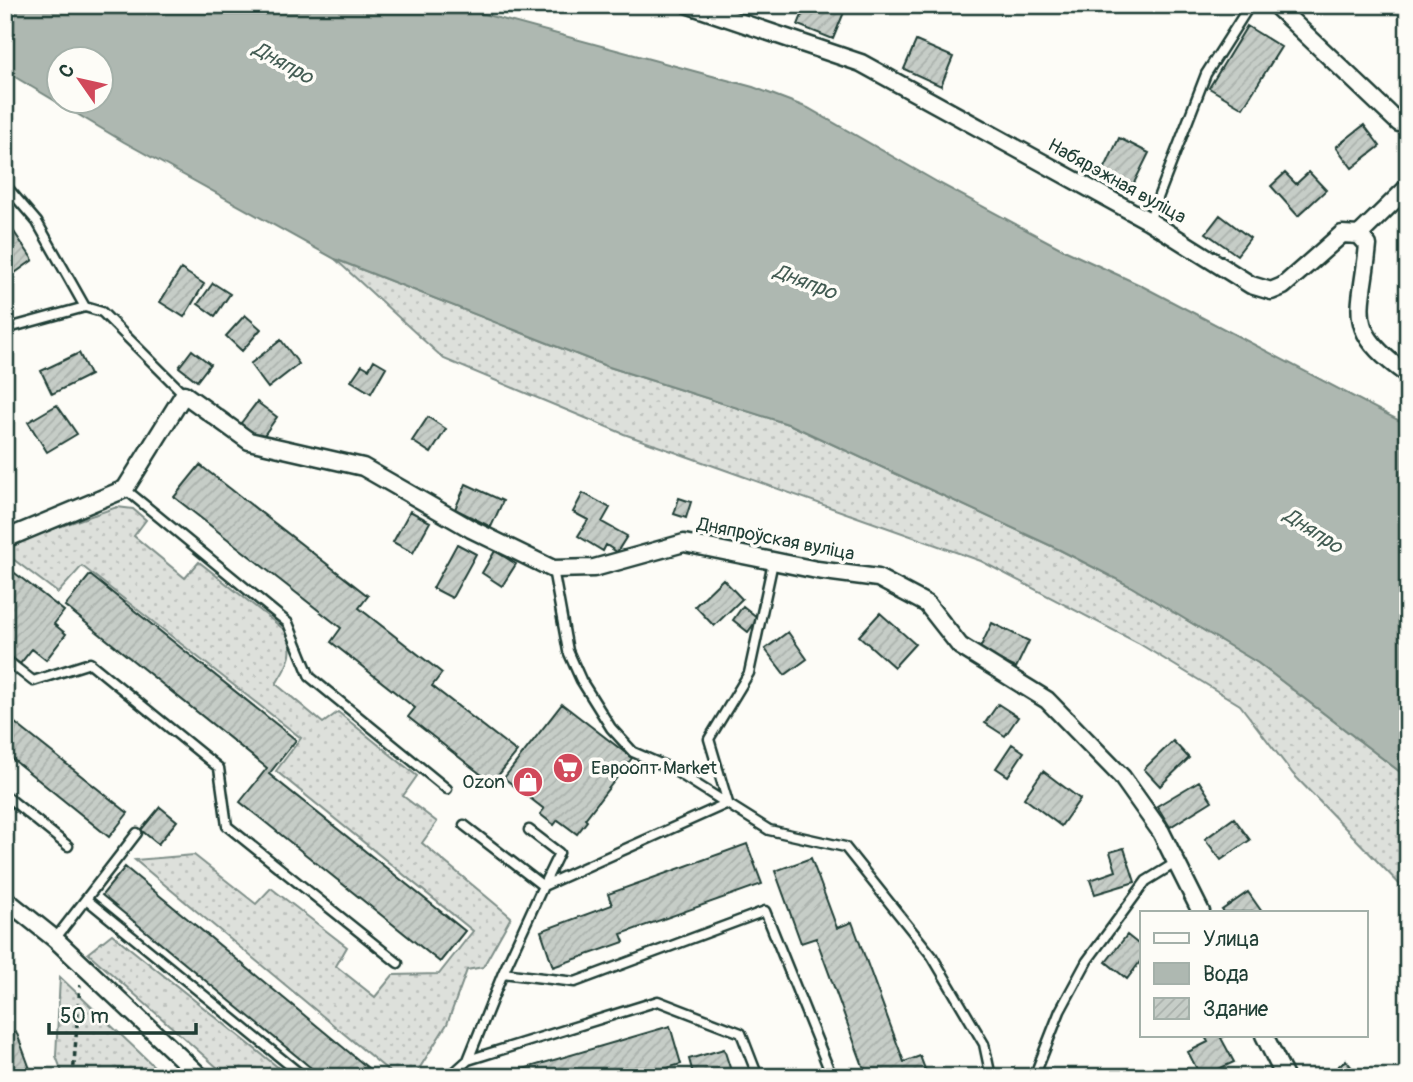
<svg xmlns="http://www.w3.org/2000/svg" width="1413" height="1082" viewBox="0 0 1413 1082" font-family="Pangolin,sans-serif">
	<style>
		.grass { fill: url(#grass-dots); stroke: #7e8e88; stroke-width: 2 }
		.water { fill: #aeb8b1; stroke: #75877f; stroke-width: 2; fill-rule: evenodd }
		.building { fill: url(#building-hatch); stroke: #1f3d34; stroke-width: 2 }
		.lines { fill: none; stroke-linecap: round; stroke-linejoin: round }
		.service-casing { stroke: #1f3d34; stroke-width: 13 }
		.minor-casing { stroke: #1f3d34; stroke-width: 21 }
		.path { stroke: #1f3d34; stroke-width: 3.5; stroke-dasharray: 5 5; stroke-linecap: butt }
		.service { stroke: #fdfcf7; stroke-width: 8 }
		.minor { stroke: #fdfcf7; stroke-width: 16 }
		.labels { text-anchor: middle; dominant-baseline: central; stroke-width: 7; stroke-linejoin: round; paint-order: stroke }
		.street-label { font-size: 19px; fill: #1f3d34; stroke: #fdfcf7 }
		.poi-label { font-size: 19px; fill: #1f3d34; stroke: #fdfcf7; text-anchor: start }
		.water-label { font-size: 21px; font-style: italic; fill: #435c53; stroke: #fdfcf7 }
	</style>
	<defs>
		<pattern id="grass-dots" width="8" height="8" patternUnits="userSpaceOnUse" patternTransform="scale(1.75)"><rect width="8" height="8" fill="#dde0db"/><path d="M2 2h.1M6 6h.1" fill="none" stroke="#bdc1bd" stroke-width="1.8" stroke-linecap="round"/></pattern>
		<pattern id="building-hatch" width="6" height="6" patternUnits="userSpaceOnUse" patternTransform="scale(1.75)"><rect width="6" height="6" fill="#c6cdc7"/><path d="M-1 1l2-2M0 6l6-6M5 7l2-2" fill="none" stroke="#aab1ac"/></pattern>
	</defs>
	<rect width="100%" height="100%" fill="#fdfcf7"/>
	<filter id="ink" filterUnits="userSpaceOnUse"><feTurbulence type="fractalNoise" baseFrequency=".0143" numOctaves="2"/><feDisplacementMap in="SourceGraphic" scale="14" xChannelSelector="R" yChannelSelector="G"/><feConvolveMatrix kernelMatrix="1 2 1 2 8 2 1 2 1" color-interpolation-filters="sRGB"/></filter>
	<g filter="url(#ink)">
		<path class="grass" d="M335,259L606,366L791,425L1060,550L1130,586L1258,663L1408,778V893L1293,774L1240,705L1138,643L981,561L624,434L444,359Z
			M117,507L133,509L146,520L134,536L185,578L199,562L286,631C296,654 288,664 276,684L323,723L338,712L417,776L403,796L437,822L422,843L511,917L483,967L467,970L447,1024L414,1077H396L135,860L194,855L256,904L271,888L347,947L336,966L375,997L393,975L439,974L473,931L276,771L301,738L82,566L58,593L5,553L6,545Z
			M112,934L290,1077H228L88,953Z
			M60,977L160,1072L166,1077H64L56,1056Z"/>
		<path class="water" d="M5,5H450L753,87L808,108L937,182L1064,250L1140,285L1402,422L1408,426V778L1258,663L1130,586L1060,550L791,425L606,366L335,259L124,142L5,71ZM60,60H102V102H60Z"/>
		<path class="building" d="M806,5H847L833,39L798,25Z
			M1247,26L1281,47L1243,108L1209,88Z
			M916,41L953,57L941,86L904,69Z
			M1364,125L1380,146L1352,168L1336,147Z
			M1119,138L1149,153L1132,187L1103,172Z
			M1309,172L1326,190L1298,216L1271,186L1285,173L1296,184Z
			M1220,215L1250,238L1237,255L1206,233Z
			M8,223L33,260L5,280V225Z
			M181,269L204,284L184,317L160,302Z
			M213,283L230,294L215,316L198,304Z
			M245,315L261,329L242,351L226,336Z
			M281,340L299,364L268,388L250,364Z
			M192,350L210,364L197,381L179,367Z
			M79,353L90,375L52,394L41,371Z
			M374,360L386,367L371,393L351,381L362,365L369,369Z
			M257,402L277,417L259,442L238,427Z
			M57,405L77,434L47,452L28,422Z
			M428,417L446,429L431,453L412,441Z
			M200,465L368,596L359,608L442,673L432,686L517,752L492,783L408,717L415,708L331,642L341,628L174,497Z
			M466,484L503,501L491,527L455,509Z
			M583,493L610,508L602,522L627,536L617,552L606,545L603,551L578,536L588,520L573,512Z
			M679,498L691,502L686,518L674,514Z
			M410,511L430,522L413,553L393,542Z
			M457,544L476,554L452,598L433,588Z
			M495,551L516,564L502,586L482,573Z
			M7,567L64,611L54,624L66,634L46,660L32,649L20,664L5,652Z
			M90,575L296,740L269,774L465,931L440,962L240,802L267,768L65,606Z
			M723,579L742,599L714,626L695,606Z
			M743,606L758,618L748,632L733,620Z
			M880,613L915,644L894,667L859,636Z
			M992,623L1029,641L1016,668L979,650Z
			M788,632L807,659L785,675L765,649Z
			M562,704L632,758L585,819L587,821L577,834L558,820L554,825L540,814L544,809L504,778Z
			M998,704L1018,717L1005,736L985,723Z
			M5,715L128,813L109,837L5,753Z
			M1173,741L1189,758L1160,786L1144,769Z
			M1012,744L1024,752L1008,776L996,768Z
			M1043,771L1080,799L1061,826L1024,798Z
			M1199,781L1212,801L1170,827L1157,806Z
			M160,807L177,821L158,844L141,830Z
			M1234,818L1250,840L1221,860L1205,839Z
			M747,844L762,884L621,934L624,942L553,967L541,931L612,905L608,894Z
			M1124,848L1135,882L1095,894L1090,880L1116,871L1110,852Z
			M811,858L837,928L852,922L904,1062L920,1056L928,1077H885L883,1072L867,1077L816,938L801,943L775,871Z
			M125,867L379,1077H322L102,895Z
			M1248,892L1262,912H1224L1222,910Z
			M1127,935L1142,947V959L1127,979L1106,962Z
			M5,1023L9,1034L16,1031L33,1077H5Z
			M670,1026L681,1064L636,1077H496Z
			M1204,1035H1227L1221,1038L1234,1062L1201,1077L1188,1052L1208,1042Z
			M724,1049L733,1077H694L689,1059Z
			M1346,1060L1359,1077H1325Z"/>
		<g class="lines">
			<g class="service-casing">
				<path id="service" d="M7,187L37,222L85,307
					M1149,221L1206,74L1250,5
					M5,329L85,307L102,312L184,394
					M125,489L288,623L310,677L447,789
					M553,569L568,651L581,680L611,728L633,752L672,769L769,830L845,847L932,956L984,1044L991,1077
					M5,659L33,681L90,663L219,768L227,826L398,963
					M5,795L68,846
					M464,825L543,886L559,853L529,830
					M86,899L304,1077
					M55,939L137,833
					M503,973L543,886L728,803L709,739L749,673L773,562
					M468,1060L503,973L575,982L765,911L832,1077
					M449,1077L468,1060L658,1001L741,1033L758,1077
					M1034,1077L1060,1011L1087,961L1146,881L1177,862"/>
			</g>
			<g class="minor-casing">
				<path id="minor" d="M689,5L861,63L1149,221L1251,285L1271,291L1283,286L1342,234L1359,235L1368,245C1362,313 1342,328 1408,375
					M1275,5L1399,123L1408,125
					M1359,235L1408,187
					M5,539L125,489L184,394L249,441L363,467L471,529L553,569L594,568L684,543L817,570L878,578L927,604L960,646L1047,700L1122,777L1161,832L1201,912
					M5,899L55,939L201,1077
					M1264,1035L1285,1077"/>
			</g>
			<path class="path" d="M73,1077L80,985"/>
			<use href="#service" class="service"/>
			<use href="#minor" class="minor"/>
		</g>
	</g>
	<defs>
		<g id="supermarket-disc" transform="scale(1.575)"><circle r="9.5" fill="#d1495b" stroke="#fdfcf7"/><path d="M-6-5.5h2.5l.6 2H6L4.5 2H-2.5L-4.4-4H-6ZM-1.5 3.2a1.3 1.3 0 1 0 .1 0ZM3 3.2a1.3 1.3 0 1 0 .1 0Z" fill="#fff"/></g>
		<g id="shop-disc" transform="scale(1.575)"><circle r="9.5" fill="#d1495b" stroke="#fdfcf7"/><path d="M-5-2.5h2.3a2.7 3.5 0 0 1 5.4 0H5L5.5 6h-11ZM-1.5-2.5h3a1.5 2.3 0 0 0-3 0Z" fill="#fff"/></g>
	</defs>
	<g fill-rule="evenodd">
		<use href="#supermarket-disc" x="568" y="768"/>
		<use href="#shop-disc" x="528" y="782"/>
	</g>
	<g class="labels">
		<g class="street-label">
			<text transform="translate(1117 181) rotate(29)">Набярэжная вуліца</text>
			<text transform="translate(776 539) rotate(11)">Дняпроўская вуліца</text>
		</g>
		<g class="poi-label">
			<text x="591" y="768">Евроопт Market</text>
			<text x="505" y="782" text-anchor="end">Ozon</text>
		</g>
		<g class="water-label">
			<text transform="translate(283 63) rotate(29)">Дняпро</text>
			<text transform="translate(805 282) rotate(21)">Дняпро</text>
			<text transform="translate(1313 531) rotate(33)">Дняпро</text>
		</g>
	</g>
	<rect width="1413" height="1082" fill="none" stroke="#fdfcf7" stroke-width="28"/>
	<rect x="14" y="14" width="1385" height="1054" fill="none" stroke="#1f3d34" stroke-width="2.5" filter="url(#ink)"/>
	<rect x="1140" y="911" width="228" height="126" fill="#fdfcf7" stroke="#a4b0a9" stroke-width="2"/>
	<rect x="1154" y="933" width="35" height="10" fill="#fdfcf7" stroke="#a4b0a9" stroke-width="2"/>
	<text x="1203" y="946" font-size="21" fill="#1f3d34">Улица</text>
	<rect x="1154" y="963" width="35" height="21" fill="#aeb8b1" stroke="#a4b0a9" stroke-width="2"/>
	<text x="1203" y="981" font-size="21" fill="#1f3d34">Вода</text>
	<rect x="1154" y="998" width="35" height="21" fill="url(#building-hatch)" stroke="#a4b0a9" stroke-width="2"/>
	<text x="1203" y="1016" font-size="21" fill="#1f3d34">Здание</text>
	<g transform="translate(80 80) rotate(304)"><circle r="33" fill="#fdfcf7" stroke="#a4b0a9" stroke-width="2"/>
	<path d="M0-5L12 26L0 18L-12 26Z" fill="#d1495b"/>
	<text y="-10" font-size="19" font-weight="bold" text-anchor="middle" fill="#1f3d34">С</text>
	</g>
	<path d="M49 1023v10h147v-10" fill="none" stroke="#1f3d34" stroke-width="3.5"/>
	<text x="60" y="1023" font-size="21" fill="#1f3d34" stroke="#fdfcf7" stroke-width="5" paint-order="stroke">50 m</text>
</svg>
